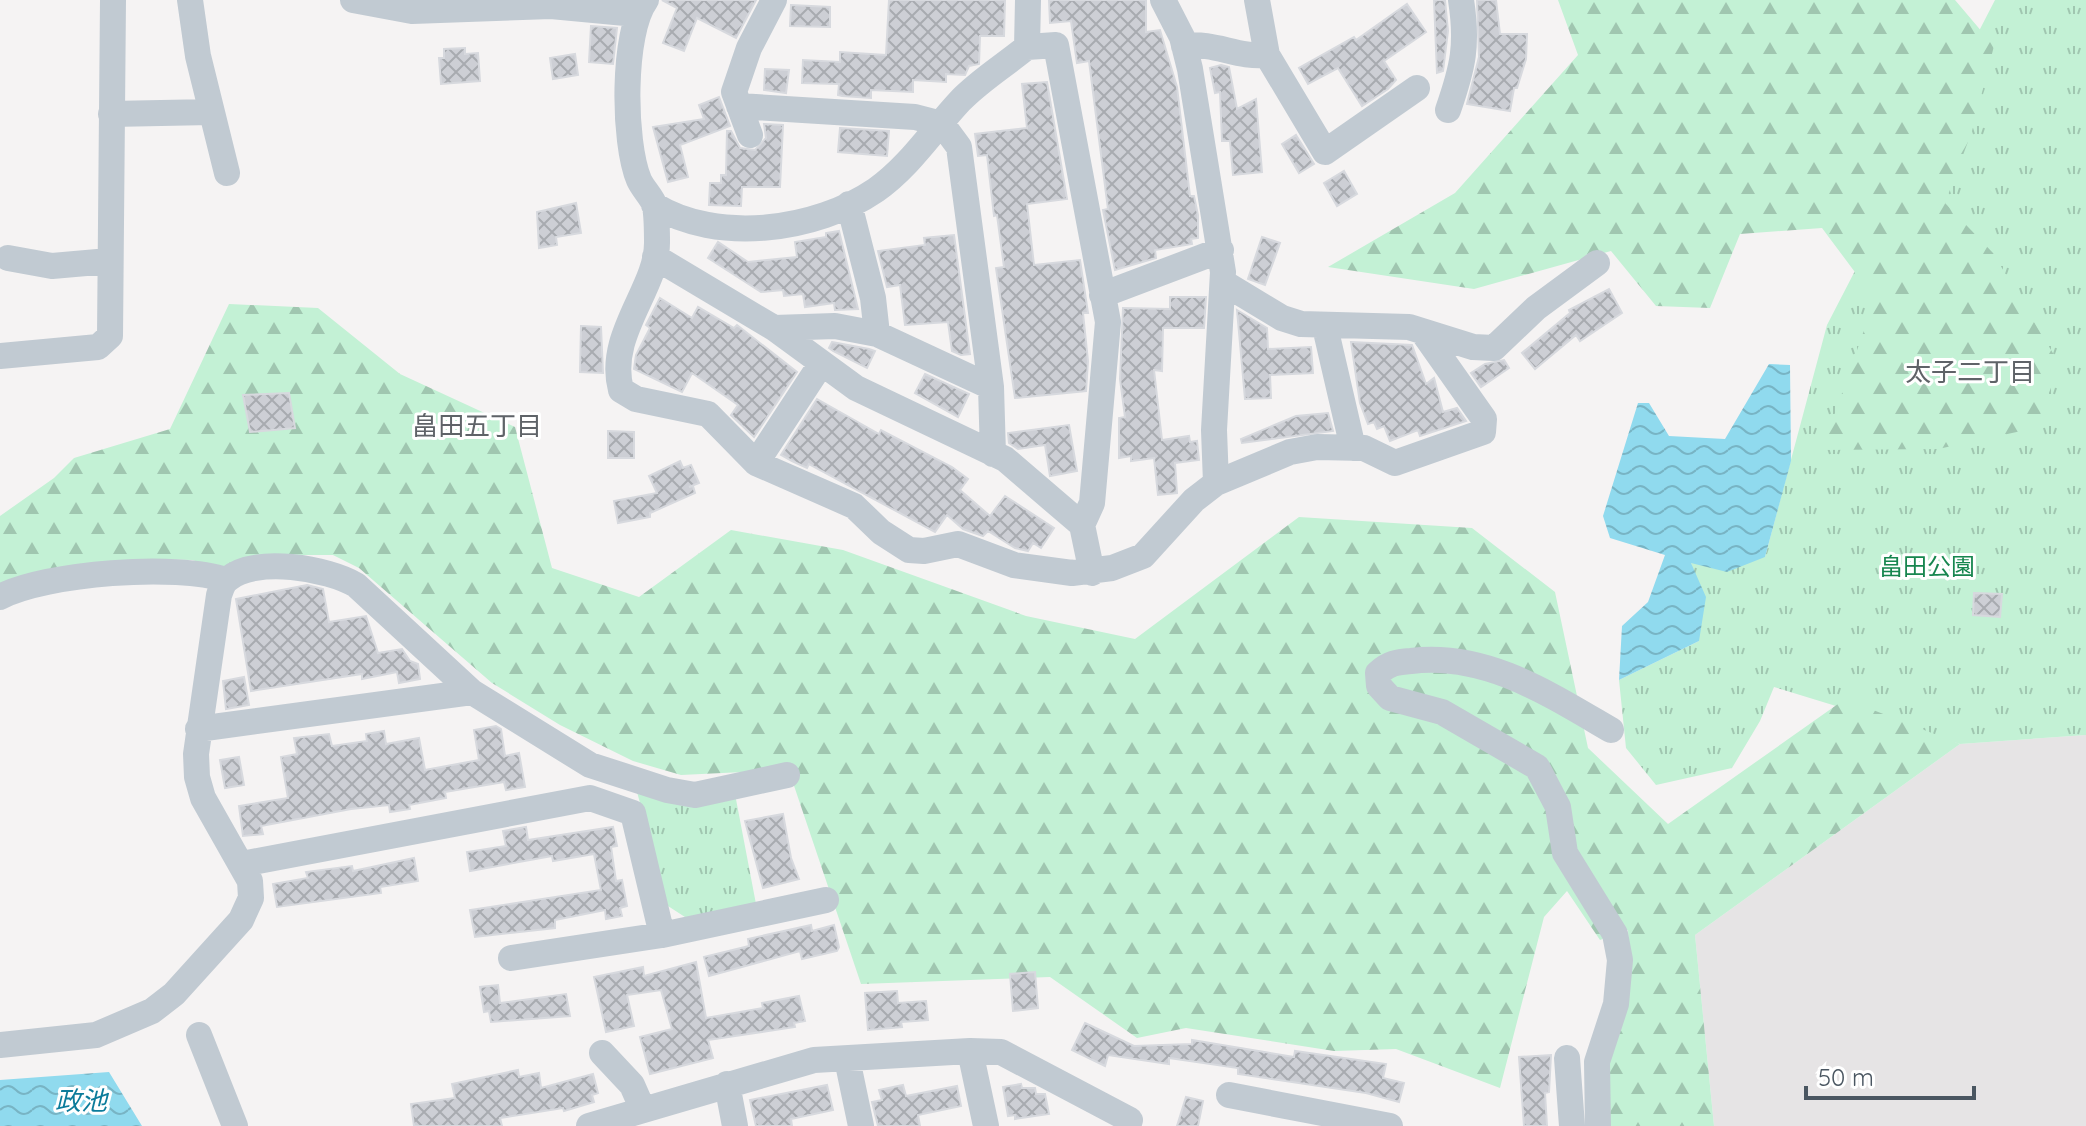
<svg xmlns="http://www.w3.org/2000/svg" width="2086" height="1126" viewBox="0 0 2086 1126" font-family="Quicksand,'Noto Sans JP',sans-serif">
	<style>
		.education { fill: #e6e4e5 }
		.grass { fill: url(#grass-tufts) }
		.forest { fill: url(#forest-firs) }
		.water { fill: url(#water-waves) }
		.building { fill: url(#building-cross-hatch); stroke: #d7d9de; stroke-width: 2 }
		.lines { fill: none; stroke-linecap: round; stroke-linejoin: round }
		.minor { stroke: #c1cad2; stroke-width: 26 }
		.labels { text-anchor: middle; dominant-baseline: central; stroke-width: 6; stroke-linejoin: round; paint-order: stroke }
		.park-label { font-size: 24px; fill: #17864f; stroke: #fff }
		.neighbourhood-label { font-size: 26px; fill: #5f6368; stroke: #fff }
		.water-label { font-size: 26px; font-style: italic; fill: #0c7c9b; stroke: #fff }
	</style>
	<defs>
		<pattern id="grass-tufts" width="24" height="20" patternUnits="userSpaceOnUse" patternTransform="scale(2)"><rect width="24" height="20" fill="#c3f1d5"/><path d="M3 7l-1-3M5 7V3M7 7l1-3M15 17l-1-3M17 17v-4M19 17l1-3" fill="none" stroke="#a0c6b0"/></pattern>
		<pattern id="forest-firs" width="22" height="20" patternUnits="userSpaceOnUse" patternTransform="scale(2)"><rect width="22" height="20" fill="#c3f1d5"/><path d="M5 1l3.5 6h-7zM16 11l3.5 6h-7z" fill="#a0c6b0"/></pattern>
		<pattern id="water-waves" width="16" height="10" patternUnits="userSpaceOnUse" patternTransform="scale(2)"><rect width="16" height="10" fill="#90daee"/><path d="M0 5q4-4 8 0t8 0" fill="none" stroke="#78b4c4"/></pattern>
		<pattern id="building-cross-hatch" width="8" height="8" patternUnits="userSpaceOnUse" patternTransform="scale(2)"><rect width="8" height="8" fill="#cdcfd5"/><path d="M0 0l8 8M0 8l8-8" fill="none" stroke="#a8abb0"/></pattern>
	</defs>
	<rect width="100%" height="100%" fill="#f5f3f3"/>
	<path class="education" d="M2086,735V1126H1714L1695,935L1960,744Z"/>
	<path class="grass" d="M1995,0H2086V735L1960,744L1774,687L1760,721L1732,768L1656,785L1626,748L1619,680L1699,641L1691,562L1765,557L1827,325Z
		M637,792L735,794L756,904L688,919L668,906Z"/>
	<path class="forest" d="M1558,0H1955L1994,46L1972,131L1945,203L1993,253L2060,365L2035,428L1938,449L1822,450L1875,299L1822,228L1740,234L1710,308L1656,306L1611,251L1474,289L1328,267L1455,193L1578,55Z
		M229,304L318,308L400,374L515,427L552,568L639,597L731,530L843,550L1026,616L1135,639L1299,517L1472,528L1555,592L1588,748L1668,824L1845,699L1960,744L1695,935L1714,1126H1609L1610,1062L1629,959L1628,930L1600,940L1567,891L1544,917L1500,1088L1396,1049L1334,1051L1186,1028L1137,1038L1050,977L861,984L787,765L743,772L681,775L633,761L560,725L492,683L359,568L333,555H285L223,569L192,560L152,559L0,586V516L54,478L74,458L170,429Z"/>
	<path class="water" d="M1769,364L1790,365L1791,461L1765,557L1727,572L1691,563L1706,597L1699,641L1619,680L1622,626L1648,602L1665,555L1610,538L1603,516L1638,403H1649L1669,436L1725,439Z
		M109,1072L142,1126H0V1080Z"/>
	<path class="building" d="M662,0H756L736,38L697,18L684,51L663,43L677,8Z
		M889,0H1005L1004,36H980L979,64L969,66L965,75L946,74V82L913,80V92L871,90V98L842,96L838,95L839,84L802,83L803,60L840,62V52L886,55Z
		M1049,0H1146V32L1160,30L1177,87L1190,196H1194L1198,215V238L1191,239L1192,244L1155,250L1156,258L1115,270L1103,210L1108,209L1089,61L1077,63L1071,21L1050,23Z
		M1434,0H1445L1448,31L1443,71L1437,73Z
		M1477,0H1496L1500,34H1527L1526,59L1517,88H1514L1510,111L1467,104L1479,57Z
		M1407,4L1426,32L1384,61L1396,80L1388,89L1362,106L1338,68L1308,84L1299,68L1354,37L1356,40Z
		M791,5L830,7V27L790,26Z
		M591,26L617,28L613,64L589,62Z
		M465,48V54L478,53L480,81L441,84L439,58H444V49Z
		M575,54L578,75L553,79L550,58Z
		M1221,65L1229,67L1237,109L1256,99L1262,172L1233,175L1230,141H1222L1220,92L1215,93L1210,68Z
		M765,69L789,70L786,93L764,90Z
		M1047,82L1067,199L1027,204L1034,265L1080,260L1088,313H1083L1088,361L1086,391L1015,398L996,268L1004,267L997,215L994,216L987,155L978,156L975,134L1027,128L1022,84Z
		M719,97L730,126L680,145L688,177L668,182L653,127L704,119L699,105Z
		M764,124L783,125L780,187H742L741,206L709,205L710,183H721V175H726L727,131H731L740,148L755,150L766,138Z
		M840,128L889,131L887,156L838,152Z
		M1296,135L1314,164L1299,173L1282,144Z
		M1344,171L1357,194L1337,206L1324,183Z
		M576,203L581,233L556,237L557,245L539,248L537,212Z
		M839,231L858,309L835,310L834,303L805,307L803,294L784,296L783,290L761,292L708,258L718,242L748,262L797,257L795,242L826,237V233Z
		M954,235L970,354L961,355L952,351L948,322L905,325L900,285L887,287L878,251L925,245L924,238Z
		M1262,237L1280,243L1265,285L1248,279Z
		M1609,289L1622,313L1580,341L1576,335L1535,369L1522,353L1570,313L1569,310Z
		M1170,297H1206L1204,328H1163L1162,371L1154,370L1162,440L1189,436L1190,442L1197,441L1199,460L1175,463L1177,493L1158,495L1154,458L1131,461V456L1119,458V418L1125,417L1120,379L1123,308L1170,309Z
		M660,298L692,318L698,307L734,328L737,325L797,372L754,437L731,415L738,405L692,373L682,392L634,369L636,355L650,328L646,325Z
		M1237,310L1267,328L1268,349L1311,347L1313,373L1270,375L1271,398L1245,399Z
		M581,326L601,327L603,373L580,372Z
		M832,342L869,349L875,351L867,368L833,351L829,348Z
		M1351,342L1412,345L1426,384L1434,378L1443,412L1457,408L1466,421L1420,436L1418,430L1390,441L1384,426L1377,429L1374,422L1368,424L1360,403Z
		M1504,360L1509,368L1481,387L1471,373L1485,364Z
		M925,374L969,394L958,417L915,393Z
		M289,393L295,428L250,432L243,395Z
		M817,399L879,434L881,430L952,467L968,479L960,490L990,516L1005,496L1054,528L1041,548L1033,543L1028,551L1015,548L988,531L983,536L963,529L947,515L935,532L809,464L807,468L792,461L781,455Z
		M1328,413L1333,431L1242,443L1241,439L1296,416Z
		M1069,425L1077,471L1050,476L1045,445L1018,449L1009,443L1008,433Z
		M608,431L634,432V458H608Z
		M680,461L683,468L691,465L699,483L689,487L693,486L695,493L650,513V517L618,523L614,501L657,493L649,476Z
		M307,585L323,589L329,622L366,616L378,653L402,649L410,661L418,664L420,679L399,683L397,672L362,679V674L251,691L236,599Z
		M1974,593L2002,594L2000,617L1973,615Z
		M244,677L249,705L226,709L223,681Z
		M496,726L501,729L505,756L519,753L525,787L506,790L504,782L445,792L446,798L409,805L410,809L390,812L389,805L351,809L261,826L263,834L243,836L239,806L288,798L281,757L297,754L294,738L329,734L332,746L367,741L366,734L384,731L386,744L419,738L425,770L479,760L474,730Z
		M239,757L244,785L225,788L220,760Z
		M783,814L791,858L799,879L763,888L745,821Z
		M526,827L528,840L613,827L617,846L611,847L616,881L622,880L627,906L620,908L622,916L606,919L605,910L555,920V928L475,937L470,910L601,890L594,854L553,861L552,856L470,871L467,852L506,846L503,831Z
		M414,858L418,881L380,887L381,893L277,907L273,884L308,878L306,872L352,866L353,871Z
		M811,925L812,931L834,925L839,947L837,951L802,959L800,951L709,976L704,957L749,946L748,939Z
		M696,962L706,1018L763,1008L762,1003L799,996L805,1021L794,1023L795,1027L708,1040L713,1058L650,1074L640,1037L672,1029L661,990L627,995L634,1026L606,1032L594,977L643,967L644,976Z
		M1035,972L1038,1008L1013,1011L1010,974Z
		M498,985L500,1003L566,994L570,1016L491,1022L489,1011L484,1012L480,987Z
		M897,991L898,1003L926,1001L928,1020L901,1022L902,1027L868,1030L865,993Z
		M1085,1023L1134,1046L1192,1044V1040L1294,1057L1295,1051L1386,1064L1383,1078L1404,1083L1399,1102L1366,1093L1238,1074V1068L1169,1058V1064L1108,1055L1105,1066L1072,1050Z
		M1551,1055L1549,1092L1545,1093L1547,1126H1524L1519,1057Z
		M518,1070L519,1077L539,1073L541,1088L593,1074L598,1093L592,1095L594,1102L564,1111L563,1108L500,1118L502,1126H414L411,1104L455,1098L452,1084Z
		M1021,1084L1022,1088H1035L1036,1094H1045L1049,1114L1015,1119V1115L1008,1116L1003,1087Z
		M827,1085L833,1110L791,1119L792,1126H756L750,1100Z
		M903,1085L906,1096L957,1086L961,1106L918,1115L920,1126H878L872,1102L882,1100L879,1090Z
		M1186,1097L1203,1101L1198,1126H1177Z"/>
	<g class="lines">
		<path class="minor" d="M190,0L198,56L227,173
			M353,0L412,11L551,6L636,14L638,0
			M646,0C622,32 623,142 639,180C643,189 652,197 655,206C657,217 657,232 657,243C657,289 606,335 621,390L636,399L708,414L756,463L854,506L881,532L909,550L924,551L958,544L1014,565L1072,573L1112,568L1143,556L1194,500L1216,483L1290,452L1317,447L1364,448L1395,463L1483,432L1484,419L1422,331
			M1163,0L1182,37L1190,69L1223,272L1214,430L1216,483
			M1257,0L1267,55L1325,152L1417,88
			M1184,46C1215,42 1237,58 1267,55
			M1027,47L1056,45L1108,322L1092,503L1082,525
			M739,106L915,117L942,124L959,147L991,387L993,454
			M1448,110C1463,67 1468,45 1461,0
			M111,114L211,112
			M750,135L734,92L749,48L774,0
			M849,204L873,298L877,334
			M654,205C717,244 816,231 876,190C910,166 932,131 960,101C979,81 1005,65 1027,47L1028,0
			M655,257L774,328L856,388L1005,459L1082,525L1092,573
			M8,258L52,266L109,261
			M1224,283L1282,318L1301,324L1409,327L1473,347L1494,348L1536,308L1597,263
			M1102,295L1221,250
			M1325,327L1353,448
			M774,328L835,326L877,334L991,387
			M0,356L98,347L110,336L113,0
			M756,463L821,364
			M0,597C46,573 177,563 226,580
			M198,729L472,692
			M242,864L590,798L633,813L662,935
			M511,958L662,935L826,900
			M199,1035L235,1126
			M0,1045L96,1035L152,1011L174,994L241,920L251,898L250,881L203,798L197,777L196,754L219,595C221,590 223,582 228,579C255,556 328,568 356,585L472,692L590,765L667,790L695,795L787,775
			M970,1051L986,1126
			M602,1053L632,1085L643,1110
			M1567,1058L1572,1126
			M847,1059L861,1126
			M727,1084L735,1126
			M1229,1095L1390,1126
			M589,1126L814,1060L970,1051L1001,1052L1130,1120L1128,1126
			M1598,1126L1597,1062L1616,1004L1620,960L1615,934L1565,853L1558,807L1537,767L1442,712L1390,698L1379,686L1378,673C1389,663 1397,662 1411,661C1486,652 1549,694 1611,730"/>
	</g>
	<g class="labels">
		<g class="park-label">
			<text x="1927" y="566">畠田公園</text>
		</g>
		<g class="neighbourhood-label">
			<text x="1970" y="371">太子二丁目</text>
			<text x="477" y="425">畠田五丁目</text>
		</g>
		<g class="water-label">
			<text x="81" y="1100">政池</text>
		</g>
	</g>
	<path d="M1806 1086v12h168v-12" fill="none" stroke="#4a5661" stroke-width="4"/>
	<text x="1818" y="1086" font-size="24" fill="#4a5661" stroke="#ffffff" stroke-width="6" paint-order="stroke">50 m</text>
</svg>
